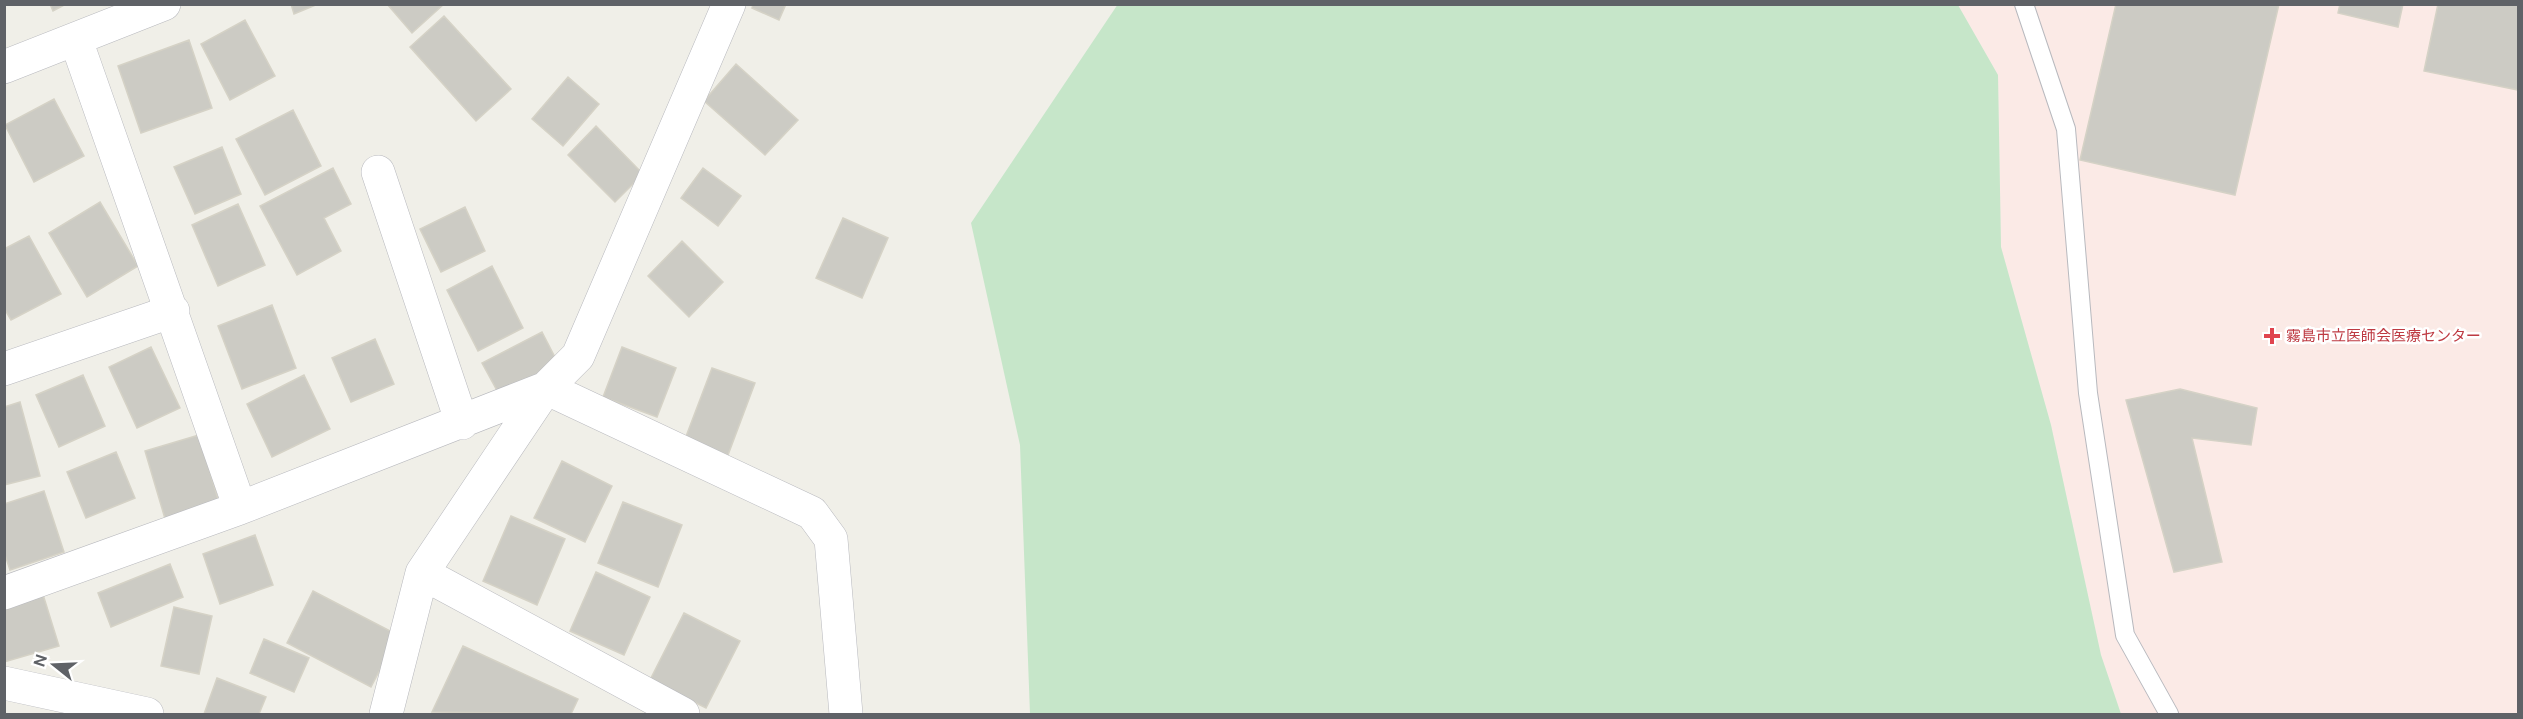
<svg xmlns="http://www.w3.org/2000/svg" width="2523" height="719" viewBox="0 0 2523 719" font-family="'DM Sans','Noto Sans JP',sans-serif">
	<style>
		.medical { fill: #fbeae6 }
		.green { fill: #c6e6c9 }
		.building { fill: #cccbc4; stroke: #d5d2c6; stroke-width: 1.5 }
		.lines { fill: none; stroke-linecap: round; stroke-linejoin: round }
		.lane-casing { stroke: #b8b9be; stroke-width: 20 }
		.street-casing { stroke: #b8b9be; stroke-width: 34 }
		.lane { stroke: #fff; stroke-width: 18 }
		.street { stroke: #fff; stroke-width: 33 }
		.health-dot { fill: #e0444e; stroke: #fff; stroke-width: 2 }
		.labels { text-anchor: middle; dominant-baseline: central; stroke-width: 5; stroke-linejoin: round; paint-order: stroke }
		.health-label { font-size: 15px; fill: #be3a42; stroke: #fff; text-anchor: start }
	</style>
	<rect width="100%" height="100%" fill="#f0efe8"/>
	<path class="medical" d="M1958,5H2518V714H2121L2101,655L2051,425L2001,247L1998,75Z"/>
	<path class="green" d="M1118,4L1958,5L1998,75L2001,247L2051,425L2101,655L2121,714H1030L1020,445L971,223Z"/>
	<path class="building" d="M50,4H66L53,11Z
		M291,4H318L294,14Z
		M387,4H444L412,33Z
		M753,4H786L779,20L752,8Z
		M2116,4H2279L2235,195L2080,160Z
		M2340,4H2403L2398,27L2338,13Z
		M2438,4H2518V90L2424,71Z
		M444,16L511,89L476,121L410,47Z
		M245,20L275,76L230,100L201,44Z
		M189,40L212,108L141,133L118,66Z
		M736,64L798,120L765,155L704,101Z
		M568,77L599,104L563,146L532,119Z
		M54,99L84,156L34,182L5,125Z
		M293,110L321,166L265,195L236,139Z
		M596,126L643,174L615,202L568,155Z
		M222,147L241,194L195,214L174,167Z
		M333,168L351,204L324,218L341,251L297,275L260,206Z
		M703,168L741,196L718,226L681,198Z
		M100,202L138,266L87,297L49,233Z
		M238,204L265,265L218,286L192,225Z
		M465,207L485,251L441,272L420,229Z
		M843,218L888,238L862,298L816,278Z
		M29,236L61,294L11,320L4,308V249Z
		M682,241L723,282L689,317L648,276Z
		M492,266L523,328L478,351L447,290Z
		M272,305L296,368L242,389L218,326Z
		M542,332L559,365L500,396L482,363Z
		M375,339L394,384L351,402L332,358Z
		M151,347L180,408L137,428L109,367Z
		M622,347L676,368L657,417L603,397Z
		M712,368L755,383L728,455L685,439Z
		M83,375L105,426L59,447L36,395Z
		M304,375L330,429L272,457L247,404Z
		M2180,389L2257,408L2251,445L2192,438L2222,562L2174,572L2126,400Z
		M20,402L40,476L4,485V407Z
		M199,435L220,506L166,522L145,451Z
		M116,452L135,498L86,518L67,472Z
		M562,461L612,486L585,542L534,518Z
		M44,491L64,552L10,570L4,552V504Z
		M623,502L682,525L658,587L598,563Z
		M511,516L565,539L537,605L483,581Z
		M255,535L273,585L220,604L203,554Z
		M170,564L183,597L111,627L98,593Z
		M596,572L650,597L624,655L570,631Z
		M41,588L59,646L4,662V599Z
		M313,591L398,635L371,687L287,643Z
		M174,607L212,616L199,674L161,666Z
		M684,613L740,641L706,708L650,680Z
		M264,639L309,658L294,692L250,673Z
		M463,646L578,699L571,714L432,712Z
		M217,678L266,697L259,714H204Z"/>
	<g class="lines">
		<g class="lane-casing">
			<path id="lane" d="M2024,4L2066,129L2088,393L2125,635L2169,714"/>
		</g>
		<g class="street-casing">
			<path id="street" d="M76,40L240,508
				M4,67L164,4
				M378,172L462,423
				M4,369L173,311
				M422,573L683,714
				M4,593L240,508L546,388L812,513L831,539L846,714
				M4,683L147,714
				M386,714L422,573L546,388L578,356L729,4"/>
		</g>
		<use href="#lane" class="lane"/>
		<use href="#street" class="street"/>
	</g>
	<path class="health-dot" d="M2269 327h6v6h6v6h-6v6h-6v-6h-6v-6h6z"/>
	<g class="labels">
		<g class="health-label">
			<text x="2286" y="336">霧島市立医師会医療センター</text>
		</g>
	</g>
	<rect width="2523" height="719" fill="none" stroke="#5f6267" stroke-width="12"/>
	<g transform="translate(54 665) rotate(288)" stroke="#ffffff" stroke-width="4.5" paint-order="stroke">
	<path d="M0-4.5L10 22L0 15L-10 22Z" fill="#5f6267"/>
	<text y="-9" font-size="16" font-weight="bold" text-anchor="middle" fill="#5f6267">N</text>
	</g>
</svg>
